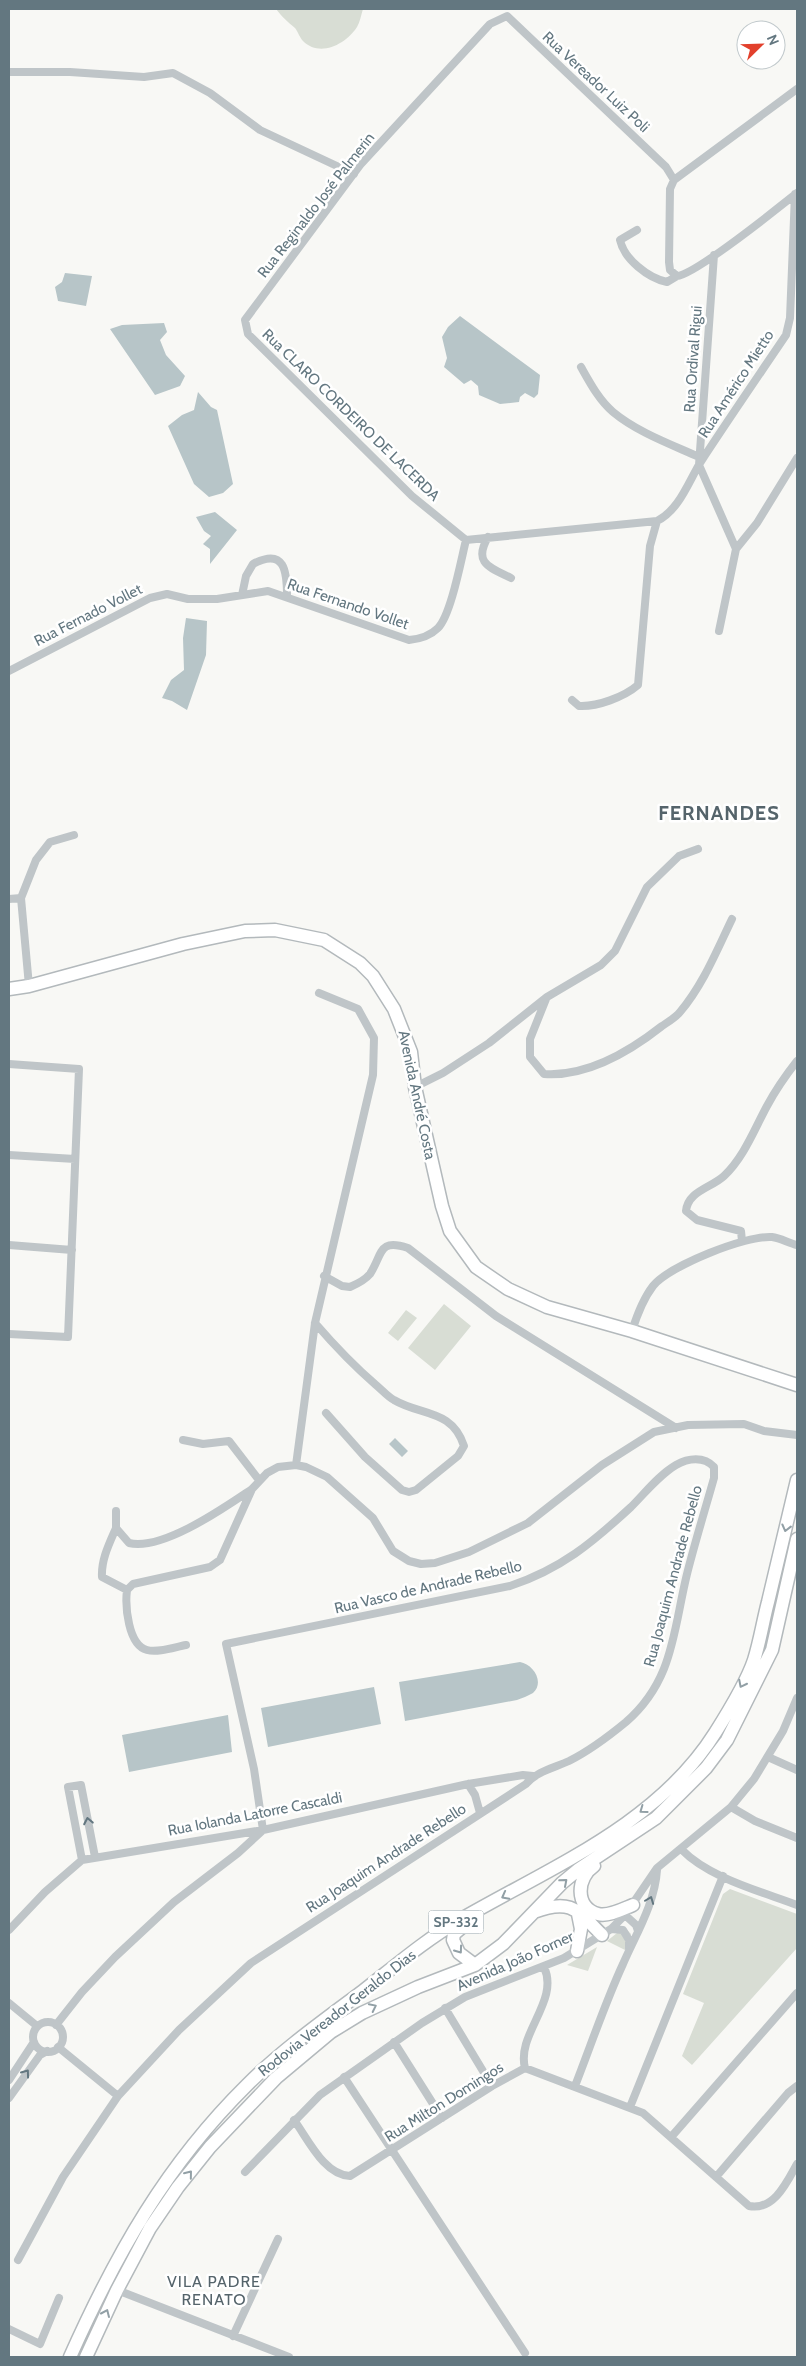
<svg xmlns="http://www.w3.org/2000/svg" width="806" height="2366" viewBox="0 0 806 2366" font-family="Cabin,sans-serif">
	<style>
		.green { fill: #d8ddd4 }
		.water { fill: #b7c5c8 }
		.lines { fill: none; stroke-linecap: round; stroke-linejoin: round }
		.primary-casing { stroke: #b3b9bc; stroke-width: 15 }
		.street { stroke: #bfc5c8; stroke-width: 8 }
		.primary { stroke: #fff; stroke-width: 12 }
		.oneway { stroke: #92a0a6 }
		.oneway2 { stroke: #637780 }
		.labels { text-anchor: middle; dominant-baseline: central; stroke-width: 5; stroke-linejoin: round; paint-order: stroke }
		.shield { fill: #fff; stroke: #92a0a6; stroke-width: 1 }
		.shield-label { font-size: 14px; font-weight: bold; fill: #637780 }
		.street-label { font-size: 15px; fill: #637780; stroke: #fff }
		.neighbourhood-label { font-size: 16px; letter-spacing: 1px; fill: #55646b; stroke: #fff }
		.district-label { font-size: 20px; font-weight: bold; letter-spacing: 1px; fill: #55646b; stroke: #fff }
	</style>
	<rect width="100%" height="100%" fill="#f8f8f5"/>
	<path class="green" d="M276,9H363C361,15 360,22 357,27C346,44 320,58 303,41C300,38 298,32 295,28C288,22 282,17 276,9Z
		M444,1304L471,1326L435,1370L408,1348Z
		M406,1310L417,1318L398,1341L388,1333Z
		M730,1889L797,1914V1948L692,2065L682,2056L704,2003L683,1994L723,1894Z
		M627,1930L631,1934L625,1950L607,1941L617,1933Z
		M597,1947L588,1971L567,1965Z"/>
	<path class="water" d="M65,273L92,276L86,306L58,301L55,287L62,282Z
		M460,316L540,375L538,394L534,398L525,393L520,397L519,402L500,404L479,395L478,386L471,380L464,384L444,367L447,358L442,337L448,327Z
		M164,323L167,332L160,340L166,355L185,376L180,386L155,395L110,329L122,325Z
		M198,392L211,407L217,410L233,484L223,493L209,497L194,484L168,426L182,415L194,410Z
		M215,512L237,530L210,564V549L203,544L211,536L204,531L196,517Z
		M186,618L207,621L206,655L187,710L172,701L162,698L171,680L184,670L183,638Z
		M395,1438L408,1451L402,1457L389,1444Z
		M520,1662C533,1664 545,1682 533,1693C528,1696 522,1698 517,1700L405,1721L399,1682Z
		M374,1687L381,1724L268,1747L261,1708Z
		M228,1715L232,1752L129,1772L122,1735Z"/>
	<g class="lines">
		<g class="primary-casing">
			<path id="primary" d="M9,989L29,986L183,944L245,931L275,930L324,940L360,963L373,976L394,1009L411,1052L415,1087L442,1206L450,1231L476,1267L508,1289L547,1307L632,1331L797,1385
				M594,1866C577,1877 574,1907 598,1914C608,1917 623,1909 633,1905
				M534,1912C571,1898 577,1910 602,1935
				M467,1923L454,1934L453,1940L459,1953L475,1965
				M577,1951L581,1929L578,1914
				M70,2357C116,2254 166,2165 247,2085C282,2050 323,2021 363,1991C394,1967 424,1941 458,1921C549,1868 657,1825 715,1733C727,1714 747,1681 754,1660C760,1641 763,1621 768,1602C778,1561 787,1521 797,1480
				M86,2357L117,2290L150,2228L178,2187L210,2147L276,2078L331,2032L362,2013L418,1987L475,1965L503,1944L562,1883L579,1869L656,1818L706,1768L727,1740L772,1650L797,1539"/>
		</g>
		<path class="street" d="M9,72H70L144,77L173,73L210,93L260,130L354,174
			M674,180L797,89
			M795,194L790,318L786,335C757,378 728,420 700,463C688,483 679,510 657,521L466,540L412,496L248,334L245,320L360,165L490,24L507,16L666,167L674,180L670,189L669,262L670,270L677,276C695,275 778,208 797,193
			M637,230L620,240C624,259 648,278 667,282L677,276
			M714,255L699,465L736,549
			M581,367C590,383 599,400 613,412C637,432 670,444 699,457
			M488,537C473,563 489,567 511,578
			M242,595L246,576L253,564C285,547 287,572 287,596
			M719,631L736,549L757,523L797,458
			M9,671L150,598L167,594L188,599H217L268,591L409,640C420,639 430,636 438,628C451,615 461,560 466,540
			M572,700L579,706C597,707 624,697 638,685L650,546L657,521
			M9,899L21,898
			M29,986L21,898L36,860L50,842L74,835
			M546,999L530,1039V1057L544,1074C587,1077 629,1052 662,1026C668,1022 675,1018 680,1012C703,985 717,950 732,919
			M9,1064L79,1069L68,1337L9,1334
			M415,1087L443,1073L489,1043L547,997L601,965L615,951L647,887L679,856L698,849
			M9,1155L75,1159
			M742,1241L741,1231L697,1220L686,1211C688,1191 711,1188 724,1176C744,1157 754,1130 767,1106C775,1091 786,1075 797,1061
			M9,1245L72,1250
			M324,1276L342,1286L350,1287C357,1284 365,1280 370,1274C383,1254 378,1238 408,1248L496,1316L676,1428
			M315,1323C334,1345 354,1366 376,1385C382,1390 388,1397 394,1400C421,1416 452,1409 464,1446L458,1456L416,1490L409,1492L402,1490L365,1457L326,1413
			M632,1331C637,1315 643,1299 653,1286C669,1266 746,1235 772,1237C780,1238 789,1243 797,1245
			M183,1440L203,1444L229,1441L259,1480
			M296,1465L315,1323L373,1075L374,1038L358,1009L319,993
			M116,1511V1528L129,1543C163,1551 225,1507 252,1489
			M116,1528C109,1544 101,1560 102,1577L127,1590
			M186,1645C175,1647 158,1653 147,1650C128,1645 125,1606 127,1590L133,1584L210,1567L220,1560L252,1489L267,1473L278,1467L296,1465L306,1467L327,1477L373,1518L393,1551L409,1561L421,1564L435,1563L469,1552L528,1523L602,1465L654,1432L688,1425L744,1424L764,1431L797,1435
			M768,1757L797,1770
			M468,1784L475,1795L480,1813
			M731,1807L755,1821L797,1838
			M681,1849C709,1878 760,1891 797,1905
			M82,1860L68,1787L81,1785L95,1857
			M625,1915L636,1925L638,1931
			M611,1929L623,1930L629,1940V1949
			M9,1930L45,1892L82,1860L263,1830L468,1784L523,1775L533,1776
			M9,2003L37,2026
			M445,2008L492,2086
			M33 2037a15 15 0 1 1 30 0a15 15 0 1 1-30 0Z
			M56,2025L82,1992L115,1957L174,1902L238,1853L263,1830
			M394,2042L442,2118
			M58,2047L118,2096
			M525,2068C516,2034 560,2001 544,1967
			M344,2077L525,2353
			M9,2080L34,2042
			M575,2086C591,2045 605,2003 623,1964C636,1934 655,1903 657,1870
			M9,2098L40,2055L47,2051
			M630,2107L723,1876
			M294,2120C308,2139 324,2175 350,2176L492,2086L525,2068L643,2113L749,2206C774,2211 787,2182 797,2164
			M672,2136L797,1993
			M245,2172L320,2095L422,2023L465,1997L564,1958L611,1929L625,1915L657,1868L731,1807L754,1779L783,1731L797,1698
			M716,2177L788,2093L797,2086
			M18,2260L63,2177L118,2096L179,2030L251,1963L526,1784C537,1771 554,1768 569,1761C589,1751 609,1736 626,1722C674,1680 673,1631 687,1574C695,1542 705,1510 714,1478V1467C704,1456 688,1458 676,1465C659,1475 645,1493 631,1507C592,1543 561,1569 510,1586L226,1644L254,1769L263,1830
			M117,2290L289,2357
			M9,2329L40,2344L59,2298
			M233,2336L278,2239"/>
		<use href="#primary" class="primary"/>
	</g>
	<defs><path id="oneway-chevron" d="M-2-3.5L2.5 0L-2 3.5" fill="none" stroke-width="1.6" stroke-linecap="round" stroke-linejoin="round" transform="scale(1.25)"/></defs>
	<g class="oneway">
		<use href="#oneway-chevron" transform="translate(786 1528) rotate(104)"/>
		<use href="#oneway-chevron" transform="translate(742 1684) rotate(117)"/>
		<use href="#oneway-chevron" transform="translate(643 1810) rotate(144)"/>
		<use href="#oneway-chevron" transform="translate(564 1882) rotate(-41)"/>
		<use href="#oneway-chevron" transform="translate(505 1896) rotate(152)"/>
		<use href="#oneway-chevron" transform="translate(459 1950) rotate(54)"/>
		<use href="#oneway-chevron" transform="translate(373 2007) rotate(-26)"/>
		<use href="#oneway-chevron" transform="translate(189 2174) rotate(-51)"/>
		<use href="#oneway-chevron" transform="translate(106 2313) rotate(-66)"/>
	</g>
	<g class="oneway2">
		<use href="#oneway-chevron" transform="translate(88 1821) rotate(-101)"/>
		<use href="#oneway-chevron" transform="translate(650 1900) rotate(-69)"/>
		<use href="#oneway-chevron" transform="translate(26 2073) rotate(-54)"/>
	</g>
	<g class="labels">
		<rect class="shield" x="428.5" y="1910.5" width="55" height="23" rx="4"/>
		<g class="shield-label">
			<text x="456" y="1922">SP-332</text>
		</g>
		<g class="street-label">
			<text transform="translate(596 82) rotate(43)">Rua Vereador Luiz Poli</text>
			<text transform="translate(316 205) rotate(-52)">Rua Reginaldo José Palmerin</text>
			<text transform="translate(693 359) rotate(-86)">Rua Ordival Rigui</text>
			<text transform="translate(736 384) rotate(-57)">Rua Américo Mietto</text>
			<text transform="translate(351 415) rotate(44)">Rua CLARO CORDEIRO DE LACERDA</text>
			<text transform="translate(348 604) rotate(19)">Rua Fernando Vollet</text>
			<text transform="translate(88 615) rotate(-27)">Rua Fernado Vollet</text>
			<text transform="translate(417 1095) rotate(78)">Avenida André Costa</text>
			<text transform="translate(673 1576) rotate(-75)">Rua Joaquim Andrade Rebello</text>
			<text transform="translate(428 1587) rotate(-13)">Rua Vasco de Andrade Rebello</text>
			<text transform="translate(255 1814) rotate(-11)">Rua Iolanda Latorre Cascaldi</text>
			<text transform="translate(386 1858) rotate(-33)">Rua Joaquim Andrade Rebello</text>
			<text transform="translate(515 1961) rotate(-24)">Avenida João Forner</text>
			<text transform="translate(337 2013) rotate(-38)">Rodovia Vereador Geraldo Dias</text>
			<text transform="translate(444 2102) rotate(-32)">Rua Milton Domingos</text>
		</g>
		<g class="neighbourhood-label">
			<text x="214" y="2281">VILA PADRE<tspan x="214" dy="18">RENATO</tspan></text>
		</g>
		<g class="district-label">
			<text x="719" y="813">FERNANDES</text>
		</g>
	</g>
	<rect width="806" height="2366" fill="none" stroke="#637780" stroke-width="20"/>
	<g transform="translate(761 45) rotate(67)"><circle r="24" fill="#ffffff" stroke="#c1c9cc"/>
	<path d="M0-4L9 19L0 12L-9 19Z" fill="#e2402c"/>
	<text y="-8" font-size="14" font-weight="bold" text-anchor="middle" fill="#637780">N</text>
	</g>
</svg>
